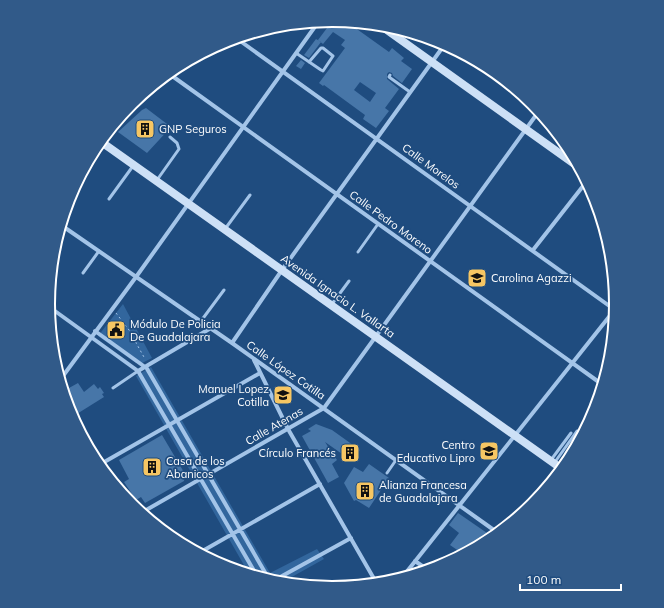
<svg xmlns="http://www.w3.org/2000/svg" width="664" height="608" viewBox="0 0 664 608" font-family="Mulish,sans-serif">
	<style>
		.green { fill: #32669d }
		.building { fill: #4776a8; fill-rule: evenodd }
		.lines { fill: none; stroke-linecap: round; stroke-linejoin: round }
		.path { stroke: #a3c4e8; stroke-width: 1; stroke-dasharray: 2 3; stroke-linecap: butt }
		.lane { stroke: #a3c4e8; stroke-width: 3 }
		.street { stroke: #a3c4e8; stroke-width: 4 }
		.secondary { stroke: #cde0f6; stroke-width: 8 }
		.labels { text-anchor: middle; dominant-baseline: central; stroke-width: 3.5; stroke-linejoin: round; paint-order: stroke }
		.poi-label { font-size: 11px; fill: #fff; stroke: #1f4c7f; text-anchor: start }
		.street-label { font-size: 11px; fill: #fff; stroke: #1f4c7f }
		.rim { fill: none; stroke: #fff; stroke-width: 2 }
	</style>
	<rect width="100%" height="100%" fill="#1f4c7f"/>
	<path class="green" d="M123,304L152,358L142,363H136L98,336Z
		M151,367L270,573L317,549L324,559L281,583L249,574L136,376Z"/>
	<path class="building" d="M333,20L347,22L389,52L392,48L404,58L401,61L412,69L402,83L393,76L392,73L389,72L387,74V79L399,89L385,108L389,111L376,128L363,119L365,115L324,85L323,86L319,83L345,48L341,45L345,40L333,32L323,44L318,40ZM360,82L376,93L370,102L354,90Z
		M316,39L321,42L309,58L304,55Z
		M301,60L305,63L301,69L296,66Z
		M146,108L171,127L147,153L118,132L142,110Z
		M118,325L122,331L114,336L110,330Z
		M78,383L84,392L94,384L98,389L100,387L104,393L102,394L104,397L72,417L64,395L69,388Z
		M316,424L332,430L360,450L353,459L347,454L345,456L325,442L337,460L332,464L339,477L328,483L302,436L311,431L308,429Z
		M162,435L185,474L184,481L145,503L141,497L136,500L124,482L129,479L119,460Z
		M369,464L389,478L369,508L356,500L354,501L344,483L354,467L363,472Z
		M458,513L487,533L493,537L463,554L450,545L459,533L449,525Z"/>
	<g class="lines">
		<path class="path" d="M366,23L373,29
			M116,313L129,330L145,359"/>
		<path class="lane" d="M397,37L402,30
			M296,53L321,70L323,71L333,56L323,48H321L309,62
			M390,75L389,77L410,92
			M157,180L179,149L177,143L170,137
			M109,199L133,166
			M225,229L250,195
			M358,252L378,224
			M83,273L99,251
			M332,304L349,281
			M201,321L224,290
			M113,388L138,371
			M551,460L571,433
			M555,462L577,431H580L584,433
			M387,473L396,460"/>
		<path class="street" d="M236,38L615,310
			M168,73L603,385
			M61,225L232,343L498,533
			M533,250L587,181
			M48,306L138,371L257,576
			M95,331L145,367
			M232,343L282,270L445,44
			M254,360L288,429L377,584
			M146,367L270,581
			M138,371L211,328
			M60,380L136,277L319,21
			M99,465L260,373
			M141,513L324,408L539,111
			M199,553L320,484
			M415,561L428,570
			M401,579L616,308
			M273,581L351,538"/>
		<path class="secondary" d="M380,25L580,168
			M100,141L562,469"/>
	</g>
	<defs>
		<g id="building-square" transform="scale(1)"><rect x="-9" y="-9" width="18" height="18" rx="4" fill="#f6c663" stroke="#1f4c7f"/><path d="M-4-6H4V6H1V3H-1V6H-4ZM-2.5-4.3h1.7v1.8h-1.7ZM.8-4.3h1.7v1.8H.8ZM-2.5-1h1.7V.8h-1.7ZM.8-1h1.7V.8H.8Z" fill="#111"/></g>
		<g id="school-square" transform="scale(1)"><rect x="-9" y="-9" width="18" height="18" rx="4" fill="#f6c663" stroke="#1f4c7f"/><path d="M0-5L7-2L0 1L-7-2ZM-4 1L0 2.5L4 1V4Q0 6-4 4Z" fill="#111"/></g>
		<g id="civic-square" transform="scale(1)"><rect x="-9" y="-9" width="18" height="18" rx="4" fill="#f6c663" stroke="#1f4c7f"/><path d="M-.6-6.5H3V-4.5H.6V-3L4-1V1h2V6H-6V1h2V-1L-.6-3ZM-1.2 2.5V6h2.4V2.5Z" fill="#111"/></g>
		<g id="university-square" transform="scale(1)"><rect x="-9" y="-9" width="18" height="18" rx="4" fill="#f6c663" stroke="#1f4c7f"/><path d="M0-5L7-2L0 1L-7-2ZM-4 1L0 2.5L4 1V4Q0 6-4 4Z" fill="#111"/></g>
	</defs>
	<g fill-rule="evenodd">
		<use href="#building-square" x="145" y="129"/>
		<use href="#school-square" x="477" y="278"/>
		<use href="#civic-square" x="116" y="330"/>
		<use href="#school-square" x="283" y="395"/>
		<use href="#university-square" x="489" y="451"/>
		<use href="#building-square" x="350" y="453"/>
		<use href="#building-square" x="152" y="467"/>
		<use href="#building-square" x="365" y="491"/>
	</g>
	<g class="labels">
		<g class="poi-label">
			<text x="159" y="129">GNP Seguros</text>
			<text x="491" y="278">Carolina Agazzi</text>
			<text x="130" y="324">Módulo De Policia<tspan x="130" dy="13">De Guadalajara</tspan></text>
			<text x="269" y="389" text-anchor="end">Manuel Lopez<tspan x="269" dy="13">Cotilla</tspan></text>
			<text x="475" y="445" text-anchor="end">Centro<tspan x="475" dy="13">Educativo Lipro</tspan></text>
			<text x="336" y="453" text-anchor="end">Círculo Francés</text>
			<text x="166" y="461">Casa de los<tspan x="166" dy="13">Abanicos</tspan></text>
			<text x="379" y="485">Alianza Francesa<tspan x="379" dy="13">de Guadalajara</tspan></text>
		</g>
		<g class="street-label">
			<text transform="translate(431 166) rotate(36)">Calle Morelos</text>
			<text transform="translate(391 222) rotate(36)">Calle Pedro Moreno</text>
			<text transform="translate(338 296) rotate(35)">Avenida Ignacio L. Vallarta</text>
			<text transform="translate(286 370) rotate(35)">Calle López Cotilla</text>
			<text transform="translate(274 426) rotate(-30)">Calle Atenas</text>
		</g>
	</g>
	<path d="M0 0H664V608H0ZM55 304a277 277 0 1 1 554 0a277 277 0 1 1-554 0Z" fill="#315a89" fill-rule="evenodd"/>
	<path class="rim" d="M55 304a277 277 0 1 1 554 0a277 277 0 1 1-554 0Z"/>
	<path d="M520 584v6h101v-6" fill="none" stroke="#ffffff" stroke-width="2"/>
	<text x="526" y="584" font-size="12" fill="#ffffff" stroke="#1f4c7f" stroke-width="3" paint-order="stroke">100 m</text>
</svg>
